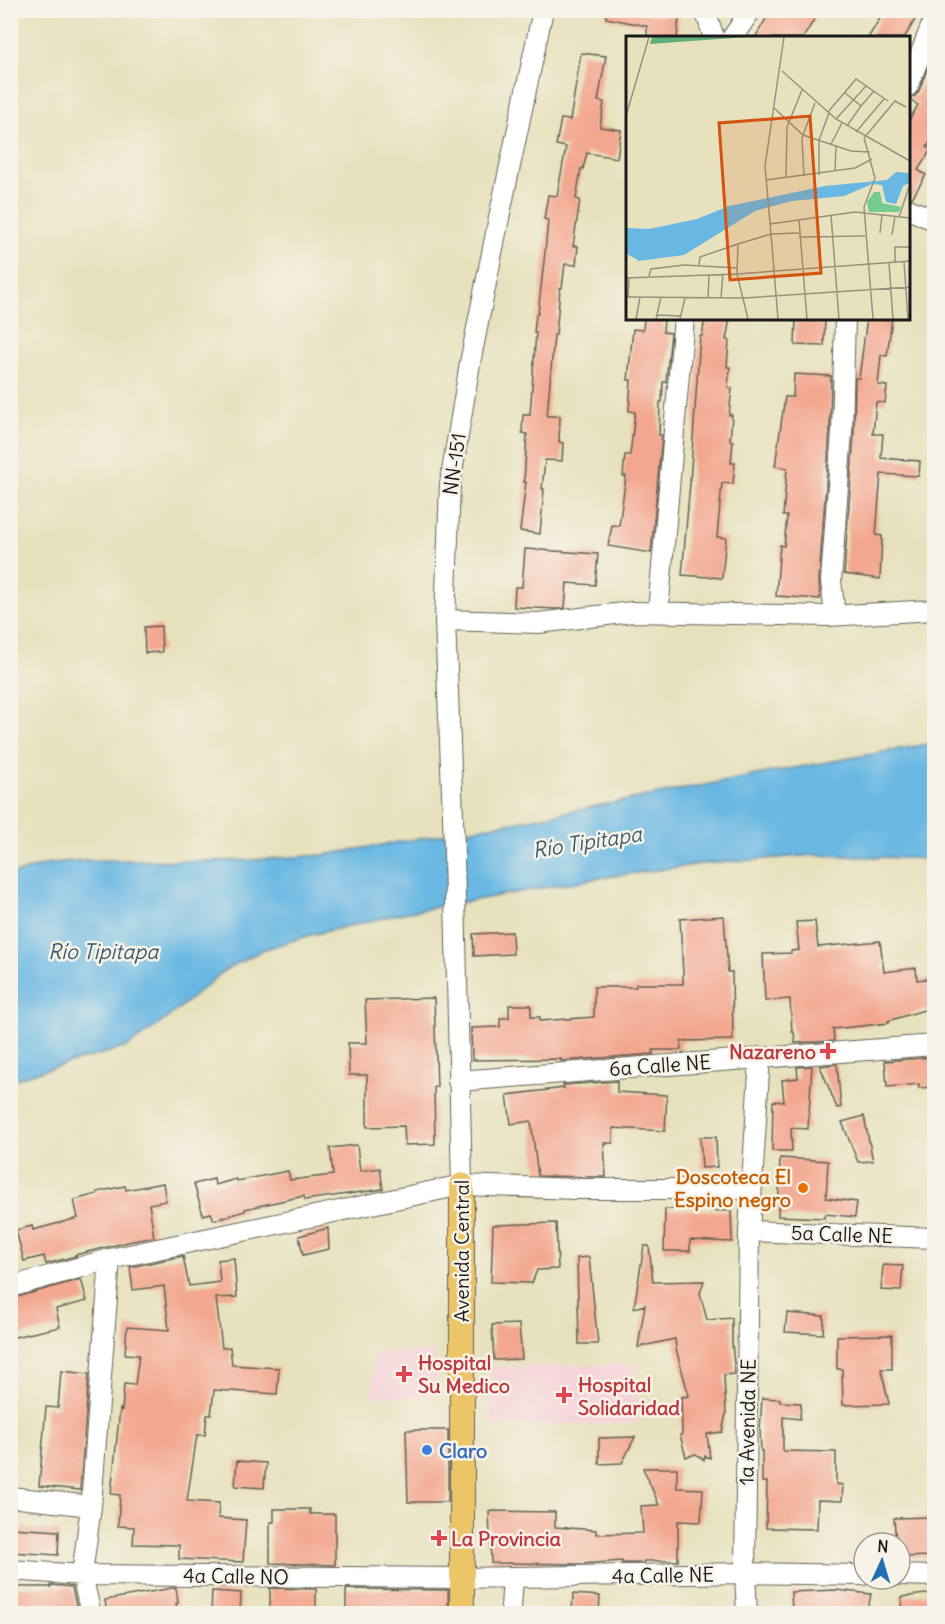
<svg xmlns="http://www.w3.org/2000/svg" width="945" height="1624" viewBox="0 0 945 1624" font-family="Delius,sans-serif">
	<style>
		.built { fill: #f6cfd8 }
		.water { fill: #69b8e3; stroke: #426a80; stroke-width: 1.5 }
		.building { fill: #f3a790 }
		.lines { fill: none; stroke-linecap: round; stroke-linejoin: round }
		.minor-casing { stroke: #636154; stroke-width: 22 }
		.major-casing { stroke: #636154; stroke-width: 26 }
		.minor { stroke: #fff; stroke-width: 20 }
		.major { stroke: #edc569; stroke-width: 24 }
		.health-dot { fill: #e0444e; stroke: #f7f3e8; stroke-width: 2 }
		.food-dot { fill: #e8710a; stroke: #f7f3e8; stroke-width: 2 }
		.shop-dot { fill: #3f7fe0; stroke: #f7f3e8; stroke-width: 2 }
		.labels { text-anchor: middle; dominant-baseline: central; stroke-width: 5; stroke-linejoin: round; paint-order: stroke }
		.street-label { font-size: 20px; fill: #1c1c1c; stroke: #f7f3e8 }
		.health-label { font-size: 20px; font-weight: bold; fill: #be3a42; stroke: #f7f3e8; text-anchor: start }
		.food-label { font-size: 20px; font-weight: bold; fill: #c56008; stroke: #f7f3e8; text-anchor: end }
		.shop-label { font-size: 20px; font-weight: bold; fill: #366cbe; stroke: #f7f3e8; text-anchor: start }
		.water-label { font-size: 21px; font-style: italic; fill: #3b5a6c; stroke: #f7f3e8 }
		.inset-road { fill: none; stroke: #96927d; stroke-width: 1.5 }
		.view { fill: #d4530e; fill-opacity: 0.15; stroke: #d4530e; stroke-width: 3 }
		.inset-edge { fill: none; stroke: #1c1c1c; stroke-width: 3 }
	</style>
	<rect width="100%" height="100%" fill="#f7f3e8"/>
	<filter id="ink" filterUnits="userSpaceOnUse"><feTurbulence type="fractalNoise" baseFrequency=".0167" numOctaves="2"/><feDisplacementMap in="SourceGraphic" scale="12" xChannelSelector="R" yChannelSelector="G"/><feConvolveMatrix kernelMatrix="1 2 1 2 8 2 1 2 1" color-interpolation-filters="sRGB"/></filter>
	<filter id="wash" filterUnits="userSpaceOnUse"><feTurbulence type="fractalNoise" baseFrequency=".008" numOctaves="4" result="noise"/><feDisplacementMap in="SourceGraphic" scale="24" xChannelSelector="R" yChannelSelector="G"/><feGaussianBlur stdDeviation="1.35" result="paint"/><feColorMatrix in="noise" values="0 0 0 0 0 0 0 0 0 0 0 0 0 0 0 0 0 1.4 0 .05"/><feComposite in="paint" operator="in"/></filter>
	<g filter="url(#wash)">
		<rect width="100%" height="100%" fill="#e7e1bd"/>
		<path class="built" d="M373,1352H435L436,1396L373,1397Z
			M636,1364L637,1423L492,1426L490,1367Z"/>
		<path class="water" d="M934,743V859L815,855L701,864L592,879L403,913L307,936L262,950L225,970L166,1019L127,1047L30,1074L11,1081L10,875L51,863L84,860L206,861L251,860L324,855L525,820L772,772Z"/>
		<g id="blocks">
			<path class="building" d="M606,10H650V14L679,17L677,38H647V26L606,18Z
				M771,10H820L803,38H755Z
				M885,10H921L904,38H868Z
				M581,53L606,56L598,101L604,102L600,127L621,130L617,158L587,153L583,169H581L576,199L580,200L573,246H578L576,265L565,264L562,288H560L556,335H554L549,393L547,416H560L559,442L563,443L562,461L545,460L542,489H544L540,534L520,531L526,482H524L527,434L522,433L523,415H530L536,333H534L536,314H538L545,252L548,220L544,219L548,195L557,196L566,147L556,145L561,119L570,120Z
				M934,56V136L927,147L931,150L918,170L926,175L912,198L908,197V122L918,105L908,98L915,96L919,91L929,64Z
				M644,318H664L663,332L671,333L666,382H663L662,402H660L659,435H662L651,553L608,546L612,525L619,526L626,476H623L625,455H630L635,412L629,411L631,380H628L633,329L643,330Z
				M705,318H730L726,340H729L727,367H730L728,387L732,388L729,415H732L730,441H733L731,463H735L733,484L722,483L717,537L726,538L722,578L682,575L690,483L700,336H702Z
				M796,318H825L824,346L795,345Z
				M867,318H892L887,356L881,355L878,385L887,386L885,403L876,402L873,434H883L881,458L920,461L919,476L881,474L876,535L882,536L880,579L844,574L854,433L855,378H859Z
				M794,374L831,376L830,431L819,580L820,599L776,596L780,545L784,546L787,516H783L787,468L775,466L785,397H793Z
				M525,549L598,554L595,585L567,583L565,608L556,609L514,607L515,587H522Z
				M161,626L162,652L145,653L144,627Z
				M724,916L728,972H732L733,1040L681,1041V1050H653V1054L561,1061V1059L472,1060L471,1028L500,1027V1018H509V1005H531V1017H540V1021L594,1017V987H636V984H683V973L680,919Z
				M815,921L818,947L880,941L884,972L916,968L917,980L934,978V1007L888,1021L889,1023L833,1029L834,1041L795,1043L794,1032H792L790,999L765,1001L763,954L791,953V951L799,950L796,922Z
				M512,932L513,954L474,956L473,934Z
				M434,998L437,1087H434L435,1144L405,1145L404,1126L367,1127V1075H349L348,1043H367L365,1000Z
				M934,1057V1087L919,1088V1084L887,1087L885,1061Z
				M837,1064L841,1107L837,1108L820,1066Z
				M812,1066L808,1129L791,1128L792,1151H772L773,1101L784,1102L782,1080L798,1078L797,1067Z
				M617,1081V1092L667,1095L665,1131L613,1128V1143H604L606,1177L538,1176L531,1121L511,1124L507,1095L564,1088L563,1085Z
				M864,1116L873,1161L858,1162L842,1122Z
				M700,1137H716L717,1167L702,1168Z
				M357,1145L360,1171L380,1168L383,1189L305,1200L304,1196L245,1209V1211L214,1220L211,1213L203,1215L194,1184L214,1179L215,1185L236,1179L237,1181L288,1171L290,1180L333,1175L330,1148Z
				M780,1158L828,1161L826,1198L857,1202L855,1217L825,1214L824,1218L778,1216Z
				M163,1183L166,1201L149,1204L154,1237L128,1242L75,1255L76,1256L46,1264L44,1256L24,1261L16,1230L32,1226L33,1230L78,1218L74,1200L97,1194V1192L125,1186L126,1190Z
				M665,1209L731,1211L732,1242L690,1240V1251H664Z
				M556,1223L558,1269L537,1270L532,1283L491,1282L493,1225Z
				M328,1228L329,1249L303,1255L299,1236Z
				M644,1246H649L653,1282L704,1281L700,1293L707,1320L732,1318V1343L735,1374L724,1375L726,1414L722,1432L707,1434L710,1458L705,1456L704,1460L696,1454L686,1457L680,1435L682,1434L681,1397L689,1396L676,1349L675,1339L638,1347L645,1305L634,1308Z
				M183,1256L189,1286L220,1282L218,1260L234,1258L237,1297L216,1298L222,1348L230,1347L232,1365L279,1368L277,1394L214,1390L211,1415H207L205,1435H197L187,1501L219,1503L218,1518L246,1520L243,1562L179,1559V1545L133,1544L134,1527L118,1526L120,1495L111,1494L120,1409L122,1410L124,1384L135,1385L139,1355L125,1354L127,1327L169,1330L164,1286L133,1290L130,1267Z
				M589,1257L598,1344H579L577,1258Z
				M883,1265L903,1266L901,1291L881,1290Z
				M81,1279L87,1301L56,1309L60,1327L10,1338V1299Z
				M787,1313L824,1316L823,1334L785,1332Z
				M519,1324L522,1359L494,1360L492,1325Z
				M892,1335V1369H881L889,1404L843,1405L842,1369H837V1336Z
				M61,1371L89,1374L80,1490L39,1486L46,1407L58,1408Z
				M762,1398L780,1399V1402L801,1403L800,1419L783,1417V1451L836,1452V1484L843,1485L842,1501L818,1500L817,1529L766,1528L767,1482H762V1451H761L760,1430Z
				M406,1430H448V1502H408Z
				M635,1437L622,1463L599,1464V1438Z
				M237,1461L266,1463L264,1488L235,1486Z
				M643,1468H677V1488L703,1489L701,1522L678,1521V1561H644V1563H622V1561L581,1564L491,1563L489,1511L555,1512V1527L596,1530V1534L643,1533L641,1506L659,1505Z
				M274,1509H310V1514H335V1565L270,1563V1522H274Z
				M934,1517V1556L900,1557V1543H896L894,1518Z
				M10,1528L59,1531L58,1555L10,1552Z
				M51,1585L72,1587L77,1609V1614H10V1587H51Z
				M172,1588H176L178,1603L176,1604L178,1614H107L105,1600Z
				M270,1588L316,1589V1614H270Z
				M346,1589L448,1590V1614H346Z
				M836,1590L871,1594L867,1614H840V1608L792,1612L791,1592Z
				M212,1591L241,1593L240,1614H211Z
				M934,1593V1614H902L901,1597Z
				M573,1594L600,1596L599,1614H572Z"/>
		</g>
	</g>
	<g filter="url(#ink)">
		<use href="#blocks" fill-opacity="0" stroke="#636154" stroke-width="1.5"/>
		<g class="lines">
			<g class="minor-casing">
				<path id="minor" d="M705,10L714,38
					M732,38L751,10
					M908,86L934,19
					M908,209L934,220
					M658,612L684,318
					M835,615L831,581L842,432L845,318
					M445,620L538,623L632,612L827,616L934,610
					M458,1081L934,1045
					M462,1185L453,816L445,620L450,484L470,363L500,213L543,10
					M749,1231L934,1238
					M10,1287L110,1259L462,1185L576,1189H751
					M10,1497L91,1506
					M10,1570L82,1575L462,1578L745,1573L864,1575
					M900,1575L934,1576
					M511,1607L513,1578
					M91,1614L82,1575L91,1506L110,1259
					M747,1614L745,1573L749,1231L760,1057"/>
			</g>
			<g class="major-casing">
				<path id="major" d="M462,1185V1614"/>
			</g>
			<use href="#minor" class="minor"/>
			<use href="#major" class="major"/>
		</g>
	</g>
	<g class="health-dot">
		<path d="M825 1042h6v6h6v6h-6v6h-6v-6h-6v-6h6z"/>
		<path d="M401 1365h6v6h6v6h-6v6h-6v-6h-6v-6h6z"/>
		<path d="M561 1386h6v6h6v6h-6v6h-6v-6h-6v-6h6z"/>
		<path d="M436 1529h6v6h6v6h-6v6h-6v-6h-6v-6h6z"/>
	</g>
	<circle class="food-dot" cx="803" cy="1188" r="6"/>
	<circle class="shop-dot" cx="427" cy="1450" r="6"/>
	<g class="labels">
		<g class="street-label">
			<text transform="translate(454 464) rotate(-82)">NN-151</text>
			<text transform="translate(660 1065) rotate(-4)">6a Calle NE</text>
			<text transform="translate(842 1234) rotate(2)">5a Calle NE</text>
			<text transform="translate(461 1251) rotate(-90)">Avenida Central</text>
			<text transform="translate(747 1422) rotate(-89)">1a Avenida NE</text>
			<text transform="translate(663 1575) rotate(-1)">4a Calle NE</text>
			<text transform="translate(236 1576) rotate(1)">4a Calle NO</text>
		</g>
		<g class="health-label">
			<text x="816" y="1051" text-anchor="end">Nazareno</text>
			<text x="418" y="1362">Hospital<tspan x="418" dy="23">Su Medico</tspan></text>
			<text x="578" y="1384">Hospital<tspan x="578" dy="23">Solidaridad</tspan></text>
			<text x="451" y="1538">La Provincia</text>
		</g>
		<g class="food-label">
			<text x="791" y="1176">Doscoteca El<tspan x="791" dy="23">Espino negro</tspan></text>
		</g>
		<g class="shop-label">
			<text x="439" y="1450">Claro</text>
		</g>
		<g class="water-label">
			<text transform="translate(587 842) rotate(-9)">Río Tipitapa</text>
			<text x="103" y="951">Río Tipitapa</text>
		</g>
	</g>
	<g transform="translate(626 36)">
		<rect width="284" height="284" fill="#e7e1bd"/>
		<path d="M248,156H254L256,167L275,171L273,176H243L241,166Z" fill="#73cb90"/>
		<path d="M26,1H121L24,8Z" fill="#5eaf7a"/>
		<path d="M270,136L283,137V147L277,150L270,168L260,166L256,149L246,148L218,160L166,165L129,175L58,219L13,225L0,217V192L23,193L71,183L103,170L199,150L261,144Z" fill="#69b8e3"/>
		<path class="inset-road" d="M156,35L210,83L284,125M218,56L235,70L221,90M235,70L248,55M147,71L177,99L225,115L244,116M202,76L230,43L262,65M0,80L23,1M210,83L240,50M230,96L258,63M238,102L249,142L238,171L247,283M238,102L269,65L280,71M205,108L216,87M209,135L210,110M193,139V104L203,77M178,140L176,102L189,67M160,141L161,91L176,54M140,144L229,132L246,123M205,179L213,283M273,181L284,148M173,184L181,283M144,188L229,176L284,182M254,197L256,179M145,198L139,130L158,1M145,198L152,283M266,199L269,180M173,201L239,200M112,208L111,238L122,283M269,226V211H284M278,226L282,283M263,227L267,283M73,229L74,221L112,208L145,198L173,197M23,240L25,233L58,229L112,232M0,242L111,238L284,225M0,261L119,262L284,251M2,261L3,242M82,262L83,239M95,262L97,238M31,279L55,280M10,283L14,261M30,283L35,261M54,283L59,262"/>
		<path class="view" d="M184,80L195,237L104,244L93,87Z"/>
		<rect width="284" height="284" class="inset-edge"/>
	</g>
	<rect width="945" height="1624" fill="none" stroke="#f7f3e8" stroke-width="36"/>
	<g transform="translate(882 1561) rotate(4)"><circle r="28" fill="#f7f3e8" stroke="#9f9d96" stroke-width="1.5"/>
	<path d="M0-4.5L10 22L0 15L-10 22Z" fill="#1f6fb2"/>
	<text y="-9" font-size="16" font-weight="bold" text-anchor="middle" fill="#1c1c1c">N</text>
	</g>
</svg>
